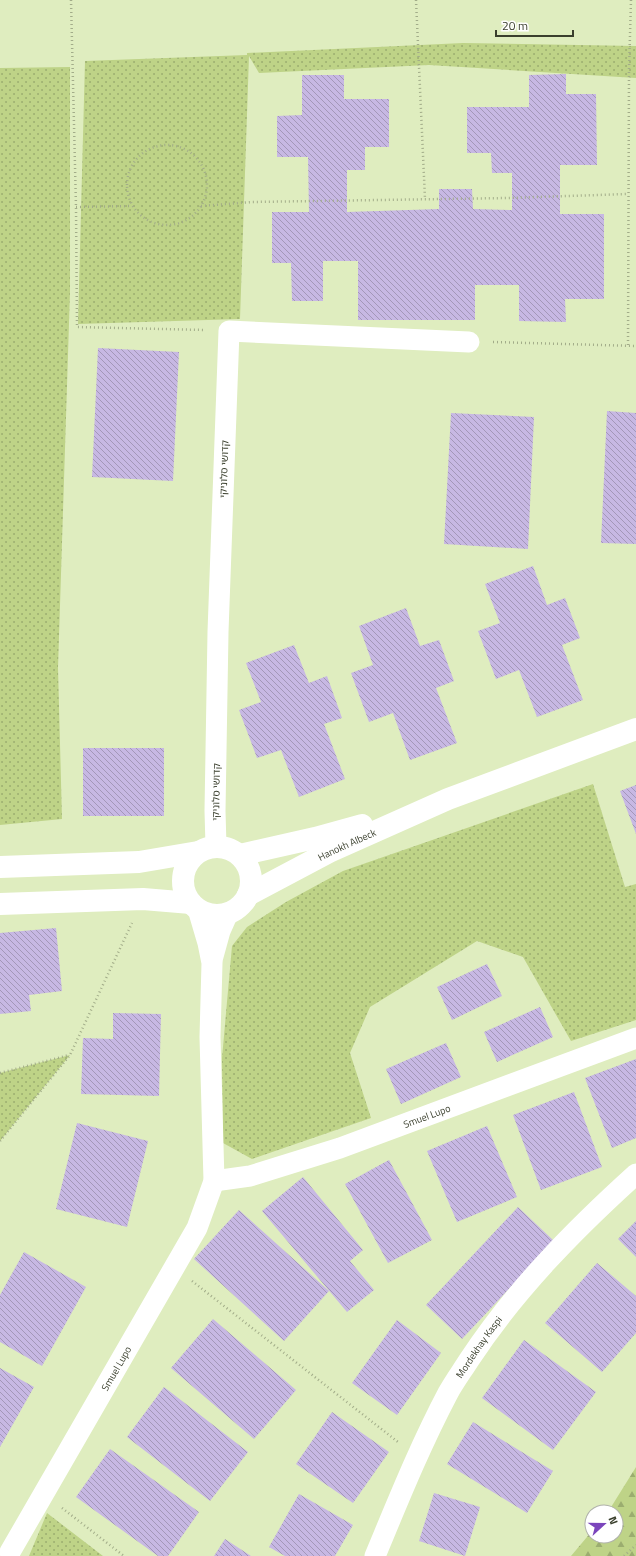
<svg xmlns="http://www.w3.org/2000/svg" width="636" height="1556" viewBox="0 0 636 1556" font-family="'Titillium Web','Noto Sans Hebrew',sans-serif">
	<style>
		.grass { fill: url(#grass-dots) }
		.forest { fill: url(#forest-firs) }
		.building { fill: url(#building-back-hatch) }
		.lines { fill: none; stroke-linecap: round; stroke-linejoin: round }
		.path { stroke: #a2ac89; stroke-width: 2.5; stroke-dasharray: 1 3; stroke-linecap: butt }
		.street { stroke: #fff; stroke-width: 21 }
		.secondary { stroke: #fff; stroke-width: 22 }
		.labels { text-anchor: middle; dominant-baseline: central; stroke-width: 3.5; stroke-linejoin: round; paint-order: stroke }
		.street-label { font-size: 10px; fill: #3a3f2d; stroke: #fff }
	</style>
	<defs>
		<pattern id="grass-dots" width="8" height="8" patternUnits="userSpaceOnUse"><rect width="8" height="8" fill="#bed387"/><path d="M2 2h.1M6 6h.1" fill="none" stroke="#9bad6f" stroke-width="1.8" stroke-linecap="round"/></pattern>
		<pattern id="forest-firs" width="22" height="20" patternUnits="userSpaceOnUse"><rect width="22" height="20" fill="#bed387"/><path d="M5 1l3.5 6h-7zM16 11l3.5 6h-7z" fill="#9bad6f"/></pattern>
		<pattern id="building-back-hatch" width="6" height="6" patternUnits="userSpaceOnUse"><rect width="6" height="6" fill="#c7b8e3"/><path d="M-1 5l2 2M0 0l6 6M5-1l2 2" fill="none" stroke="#a397b8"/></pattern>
	</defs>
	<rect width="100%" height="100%" fill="#dfedbf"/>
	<path class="grass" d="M463,43L636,46V78L429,65L259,73L249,56L240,319L78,324L85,61L247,55V53Z
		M70,67V292L58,668L62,819L0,825V68Z
		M593,784L625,887L636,884V1020L571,1041L523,957L477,941L370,1007L350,1053L371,1118L252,1159L223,1143L222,1058L232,946L247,927L286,902L343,871Z
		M70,1055L0,1141V1073Z
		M47,1513L103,1556H29Z"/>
	<path class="forest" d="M636,1467V1556H571L592,1531V1536H616V1512H608Z"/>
	<path class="building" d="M566,74V94H596L597,165H560V214H604V299H565L566,322L519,321V285H475V320H358V261H323V301H292L291,263H272V212H309L308,157H277V116L302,115V75H344V99H389V147H365V170H347V212L439,209V189H472L473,209L512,210V173H492L491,153H467V107H529V75Z
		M98,348L179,352L173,481L92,477Z
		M607,411L636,413V544L601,543Z
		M451,413L534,417L528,549L444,544Z
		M533,566L547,605L565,598L580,638L562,645L583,700L537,717L519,670L496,679L478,631L500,623L485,584Z
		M406,608L420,646L439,640L454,681L436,688L457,743L410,760L393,713L369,722L351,673L373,665L359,626Z
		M294,645L309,683L327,676L342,718L324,724L345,779L299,797L281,750L257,758L239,710L261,702L246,663Z
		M83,748H164V816H83Z
		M636,785V834L620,791Z
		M56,928L62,991L29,995L31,1011L0,1014V933Z
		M487,964L502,996L452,1020L437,987Z
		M540,1007L553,1037L497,1062L484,1032Z
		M113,1013L161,1014L159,1096L81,1094L83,1038L113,1039Z
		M446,1043L461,1077L401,1104L386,1069Z
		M636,1059V1138L612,1148L585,1078Z
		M574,1092L602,1167L541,1190L513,1115Z
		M77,1123L148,1141L127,1227L56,1209Z
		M487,1126L517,1197L457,1222L427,1151Z
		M389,1160L432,1240L388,1263L345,1184Z
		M303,1177L363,1250L350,1261L374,1290L347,1312L262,1211Z
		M518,1207L554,1241L462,1339L426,1305Z
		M239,1210L329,1291L284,1341L194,1259Z
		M636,1221V1257L618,1239Z
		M24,1252L86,1287L42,1366L0,1342V1295Z
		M597,1263L636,1296V1333L602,1372L545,1323Z
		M213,1319L296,1390L254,1439L171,1368Z
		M397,1320L441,1353L397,1415L352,1383Z
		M524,1340L596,1392L553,1450L482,1398Z
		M0,1368L34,1387L0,1447Z
		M164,1387L248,1452L210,1501L127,1437Z
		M332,1412L389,1452L353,1503L296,1464Z
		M473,1422L553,1471L527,1513L447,1464Z
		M110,1449L199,1512L168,1556H158L76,1497Z
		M434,1493L480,1507L465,1556L419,1541Z
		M299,1494L353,1525L335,1556H285L269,1547Z
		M225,1539L251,1556H214Z"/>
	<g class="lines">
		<path class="path" d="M71,0L76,207L77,327L205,330
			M416,0L425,199
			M127 185a40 40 0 1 1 80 0a40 40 0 1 1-80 0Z
			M201,206L252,202L507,198L628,194
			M76,207L132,206
			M493,342L636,346
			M628,345L629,70L631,0
			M0,1073L69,1055
			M0,1141L70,1055L132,923
			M192,1281L398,1442
			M62,1508L124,1556
			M624,1556L636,1545"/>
		<g class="street">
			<path d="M216,846L215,811L218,632L229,331L469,342"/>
			<path d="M212,960L220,931L228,913"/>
			<path id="s1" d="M214,1181L250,1176L340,1148L636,1038"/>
			<path id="s2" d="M10,1552L197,1228L214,1181L210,1037L212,963L208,943L198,909"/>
			<path id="s3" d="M375,1556C398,1501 420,1446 448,1393C454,1382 462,1371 469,1360C515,1290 574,1230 636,1174"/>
		</g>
		<g class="secondary">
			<circle cx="217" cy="881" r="34"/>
			<path d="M240,855L315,838L362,825"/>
			<path d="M0,867L139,862L198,852"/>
			<path id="s4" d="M248,895L329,852L448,799L636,729"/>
			<path d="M0,904L143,899L191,903"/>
		</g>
	</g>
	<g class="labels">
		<g class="street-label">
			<text transform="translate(224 469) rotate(-88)">קדושי סלוניקי</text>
			<text transform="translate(216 792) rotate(-89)">קדושי סלוניקי</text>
			<text stroke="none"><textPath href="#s4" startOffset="111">Hanokh Albeck</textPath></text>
			<text stroke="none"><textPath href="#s1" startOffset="223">Smuel Lupo</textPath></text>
			<text stroke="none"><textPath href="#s3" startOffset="234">Mordekhay Kaspi</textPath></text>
			<text stroke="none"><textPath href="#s2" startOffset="212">Smuel Lupo</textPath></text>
		</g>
	</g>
	<g transform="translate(604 1524) rotate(69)"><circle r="19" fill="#ffffff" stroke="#b0b2ab"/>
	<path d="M0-3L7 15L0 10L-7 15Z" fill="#7b45bc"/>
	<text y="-6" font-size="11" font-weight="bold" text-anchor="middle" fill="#3a3f2d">N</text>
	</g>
	<path d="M496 30v6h77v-6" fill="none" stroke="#3a3f2d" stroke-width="2"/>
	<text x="502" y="30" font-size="12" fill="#3a3f2d" stroke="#ffffff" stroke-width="3" paint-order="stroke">20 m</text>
</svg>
